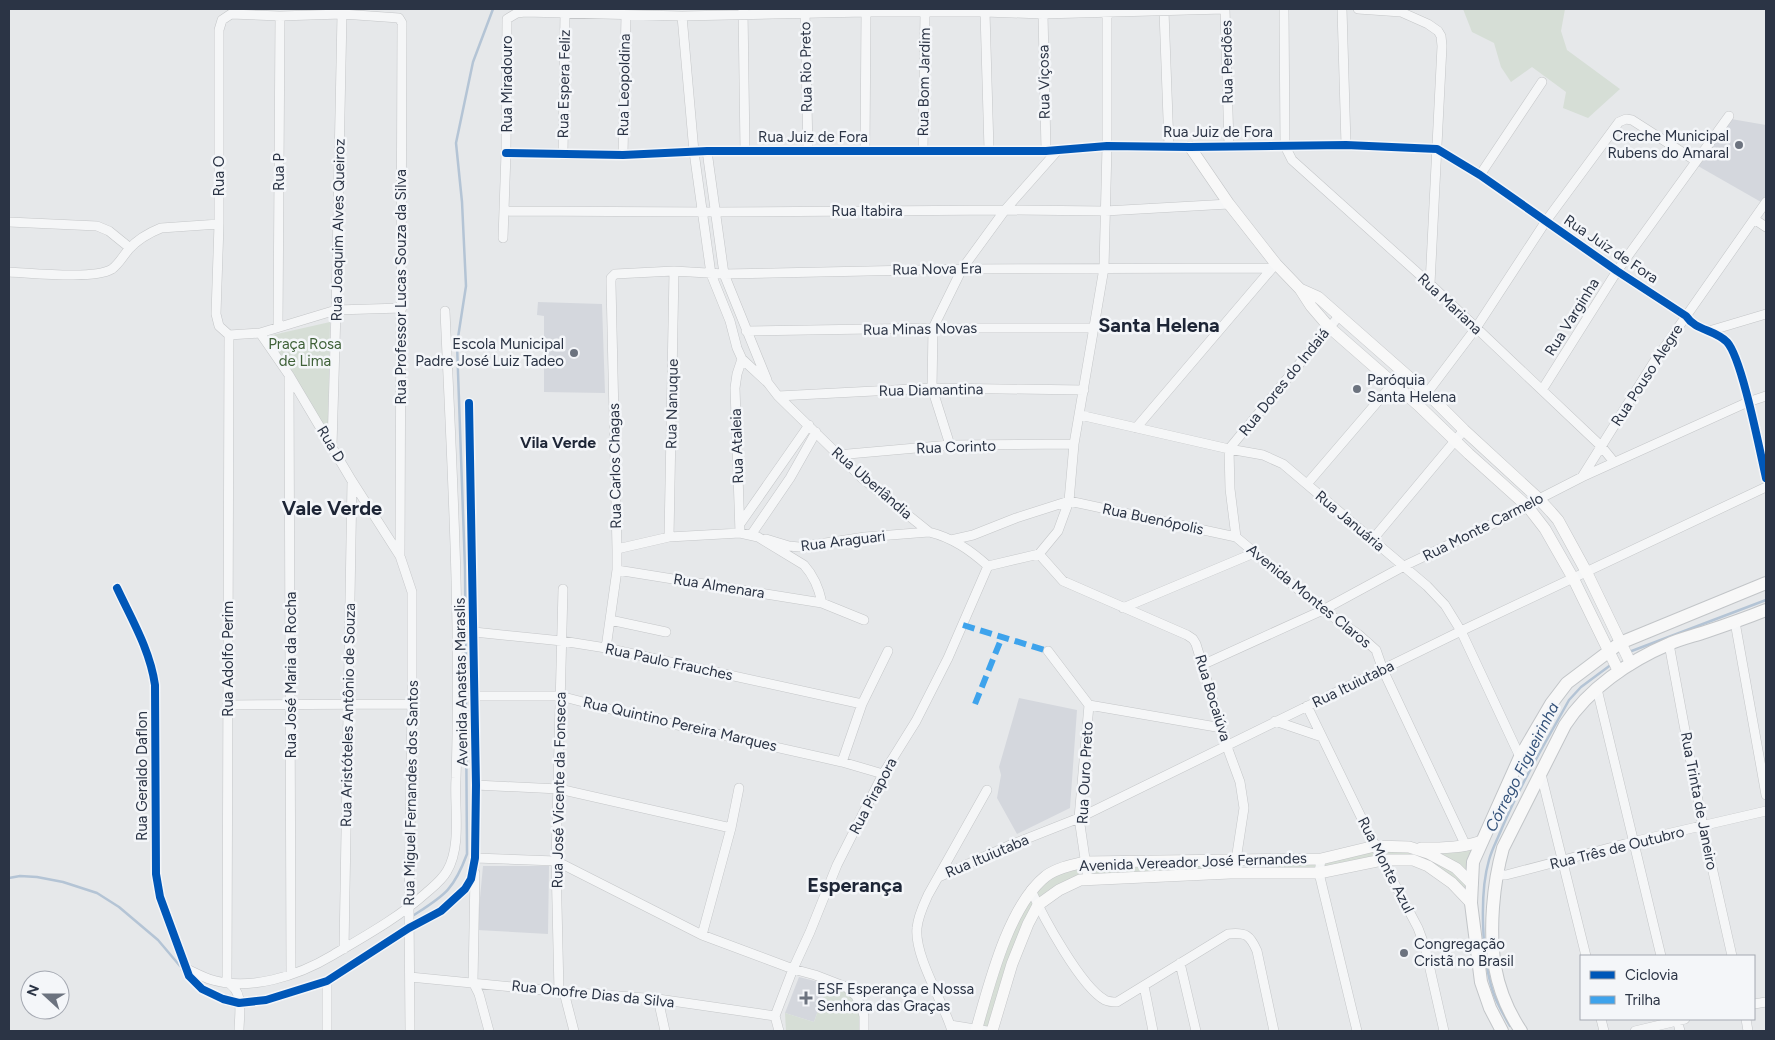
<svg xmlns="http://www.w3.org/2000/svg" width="1775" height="1040" viewBox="0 0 1775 1040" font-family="Figtree,sans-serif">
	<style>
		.built { fill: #d4d7dd }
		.green { fill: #d6ded6 }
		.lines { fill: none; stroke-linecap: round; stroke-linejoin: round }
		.stream { stroke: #b4c4d5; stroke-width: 2.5 }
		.street-casing { stroke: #c4c6c8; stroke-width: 10 }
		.secondary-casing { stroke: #c4c6c8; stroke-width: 12 }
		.primary-casing { stroke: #c2c5c8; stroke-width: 14 }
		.street { stroke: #f5f6f7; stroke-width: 9 }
		.secondary { stroke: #f8f8f8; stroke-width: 11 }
		.primary { stroke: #f8f8f8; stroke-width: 12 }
		.quiet { stroke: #3ea3ec; stroke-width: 6; stroke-dasharray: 12 6; stroke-linecap: butt }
		.cycleway-casing { stroke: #f4f6f9; stroke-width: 11 }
		.cycleway { stroke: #0057b8; stroke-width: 8 }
		.poi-dot { fill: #6c737f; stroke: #f4f6f9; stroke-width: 2 }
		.labels { text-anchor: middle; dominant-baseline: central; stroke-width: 5; stroke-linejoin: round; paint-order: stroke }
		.street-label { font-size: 15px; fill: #2b3445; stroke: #f4f6f9 }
		.poi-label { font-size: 15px; fill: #2b3445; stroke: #f4f6f9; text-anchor: start }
		.park-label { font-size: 15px; fill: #3f6138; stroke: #f4f6f9 }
		.neighbourhood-label { font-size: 16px; font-weight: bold; fill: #1d2536; stroke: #f4f6f9 }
		.water-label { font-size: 16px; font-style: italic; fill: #34527a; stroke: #f4f6f9 }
		.district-label { font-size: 20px; font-weight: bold; fill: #1d2536; stroke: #f4f6f9 }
	</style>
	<rect width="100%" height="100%" fill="#e6e8ea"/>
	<path class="built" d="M1731,119L1766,125V195L1761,202L1698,166Z
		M538,302L602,304L605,393L544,392V316L537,315Z
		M1019,698L1077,710L1070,808L1017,834L997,798L1001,775L999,767Z
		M483,866H549L548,934L477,930Z
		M799,977L827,984L814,1022L785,1013Z"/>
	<path class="green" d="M1463,9H1565L1561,31L1567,50L1620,89L1588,118L1563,108L1566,92L1532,67L1511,82L1501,67L1494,43L1472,32Z
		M330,322L328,430L289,375L268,336Z
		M1482,841L1471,903L1433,869L1387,859L1381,845Z
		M1375,846L1382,860L1319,873L1270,872L1271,859H1321Z
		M1235,860L1234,873L1088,879L1085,862Z
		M1077,864L1080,880L1038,905L992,1031H952L950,1025L977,1028L1000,953L1031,890Z
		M827,984C853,992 863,1002 861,1031H786L785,1013L814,1022Z"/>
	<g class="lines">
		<path class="stream" d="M1629,652L1766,600
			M9,878L20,876L37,877L63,882L97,893L119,907L158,940L180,966
			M411,917C443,896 453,892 467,854L465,569L457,344L466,286L462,202L456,143L473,62L493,9
			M1510,1026C1504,1015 1497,1004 1493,992C1482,958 1479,894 1489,860C1492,849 1498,838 1502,828C1521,783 1546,742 1569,700L1581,687L1612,664"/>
		<g class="street-casing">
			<path id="street" d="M743,9L745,151
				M984,9L985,12L989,150
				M1225,9L1229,146
				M1284,9L1285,146L1292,160L1430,284L1601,446L1614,462
				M1342,9L1346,145
				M1358,9L1401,12L1428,24L1438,31L1441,36L1442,46L1430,284
				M1164,11L1169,146
				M805,13L808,150
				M1043,14L1046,151
				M682,16L694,152L711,274L730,321L737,348L742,359L768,383L778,396L862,478L929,532C953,538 970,550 988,566
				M865,150L866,12
				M707,151L724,274L767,380
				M923,151L925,13
				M506,153L623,155L707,151H1046L1107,146L1190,147L1346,145L1437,149L1480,175L1617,271L1686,316C1696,331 1714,329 1727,342C1742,358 1760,452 1766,478
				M563,155L565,12
				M623,155L626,15
				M1480,175L1542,82
				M505,211L714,212L1005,210L1105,211L1229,204
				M1754,219L1766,227
				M9,222L97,226L109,231L130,248
				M503,238L506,153L507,19L517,13L525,12L682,16L866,12H985L1043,14L1224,9
				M9,272C32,273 94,280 112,269C119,264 123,256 129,249C137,240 151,232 161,228L219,224
				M1339,316L1229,449L1230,489L1236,537L1323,610L1358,634L1376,650L1383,670L1466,846
				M278,327L280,16
				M746,331L933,328H1095
				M1709,331L1766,314
				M260,333L289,375L352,481L400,556L412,592V704L409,908L410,1031
				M229,335L219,326L216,314L219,224V30L222,20L231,14L280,16L342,14L399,18L402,23L400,556
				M229,335L260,333L336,310L402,308
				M289,375L291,974
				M1542,390L1617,271L1729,116
				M1427,393L1476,328L1546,221L1619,122L1626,119L1632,120L1696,161
				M778,396L932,388L1084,390
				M1080,415L1229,449L1263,455L1283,464L1427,586L1445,605L1461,631L1520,757
				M1136,428L1274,266
				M950,445L932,388L933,328L962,269L1005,210L1058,150
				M332,446L336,310L342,14
				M837,455L950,445L1074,444
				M1582,477L1654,362L1766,202
				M1307,484L1403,372
				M740,524L809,425
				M740,533L735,388L737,374L742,359
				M751,535L790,478L816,432
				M669,537L674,271
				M766,539L789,546L799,547L865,537L929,532
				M1373,539L1464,430
				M951,540L973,535L1016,518L1069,501L1236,537
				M617,549L669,537L740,533L758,537L804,565C814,576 819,588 822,603
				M1039,554L1063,581L1187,635L1193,639L1196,644L1226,744L1240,782L1244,808L1234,873
				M988,566L1039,554L1058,531L1069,501L1074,444L1104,268L1107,146V12
				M617,570L822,603L864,620
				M117,588C132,620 150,650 155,685L156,874L160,897L189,976L202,989L223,999L239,1003L266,1000L327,981L409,928L441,911L465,889L471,879L475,858L476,785L469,403
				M1123,608L1254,553
				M610,620L666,632
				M1735,622L1766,795
				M474,632L562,641L606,648L862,704
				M1669,644L1703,827L1732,956
				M606,648L617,570V549L611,284V278L615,274L674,271L724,274L962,269L1271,268
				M1048,651L1089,705L1079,818L1088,879
				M1202,665L1323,610L1404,566L1528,507L1539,499L1582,477L1748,402L1766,396
				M1597,689L1661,956
				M474,696H560L637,716L842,762L883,774
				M228,705L412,704
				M1089,705L1222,728
				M1307,706L1382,860L1418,928L1425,947L1444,1031
				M1275,721L1322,737
				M842,762L862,704L888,651
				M1541,774L1586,956
				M476,785L559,789L731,828
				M475,858L556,861L702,935L793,969L815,975L846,987L856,996L861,1006L864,1016V1031
				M1321,859L1319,873L1357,1031
				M475,873L473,982L479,994L489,1031
				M1497,875H1506L1632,842L1766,811
				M939,877L1008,846L1079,818L1461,631L1766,487
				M1031,890C1043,917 1081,987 1105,1000C1109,1002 1113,1002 1117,1002L1228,934C1246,932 1250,935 1257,951L1274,1031
				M702,935L731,828L739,788
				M344,949L352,481
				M1180,963L1196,1031
				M185,968C193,972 201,976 209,979C249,992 298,976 333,955C365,936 398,918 426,893C434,886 442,880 447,871C462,846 454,807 456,778C461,622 452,467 445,311
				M410,977L564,992L658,999L775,1016
				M327,981V1031
				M227,982L229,335
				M227,982C245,992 239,1014 239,1031
				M1144,986L1153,1031
				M559,992L556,861L563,589
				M564,992L574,1031
				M658,999L665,1031
				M1754,1004L1766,1002
				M1601,1019L1604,1031
				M1677,1019L1680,1031
				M1746,1019L1748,1031
				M950,1025L987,1031
				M779,1031L775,1016L793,969L810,932L837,865L883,774L916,721L948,658L988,566
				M952,1031C944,1003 914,956 917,928C918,916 923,906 928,895L987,790
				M1635,1031L1685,1019"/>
		</g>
		<g class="secondary-casing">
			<path id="secondary" d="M1190,147L1229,204L1276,264L1300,289L1311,306L1329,327L1417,404L1469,454L1528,507L1545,529L1573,578L1619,672
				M1300,289L1318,297L1427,393L1464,430L1539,499L1551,512L1558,520L1587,573L1631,664
				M1421,848C1443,848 1462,848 1482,841
				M976,1031C989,986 1008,906 1046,876C1057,868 1072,865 1085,862L1321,859L1375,846L1409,847L1428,853L1456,868L1472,884
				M992,1031L1012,964L1028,924L1038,905L1059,890L1080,880L1230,873H1319L1382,860H1413L1428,866L1452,883L1471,903"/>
		</g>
		<g class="primary-casing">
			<path id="primary" d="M1502,1031L1490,1008L1481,982L1471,903L1473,862L1520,757L1551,704L1567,683L1620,643L1766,583
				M1521,1031C1509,1013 1499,989 1495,967C1489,930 1493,884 1503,848L1565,725C1588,689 1629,661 1669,644C1680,639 1693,636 1705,632C1726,625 1746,618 1766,610"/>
		</g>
		<use href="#street" class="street"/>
		<use href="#secondary" class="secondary"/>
		<use href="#primary" class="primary"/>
		<path class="quiet" d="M963,625L1048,651
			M975,704L1002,637"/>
		<g class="cycleway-casing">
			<path id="cycleway" d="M506,153L623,155L707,151H1046L1107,146L1190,147L1346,145L1437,149L1480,175L1617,271L1686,316C1696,331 1714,329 1727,342C1742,358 1760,452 1766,478
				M117,588C132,620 150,650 155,685L156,874L160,897L189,976L202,989L223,999L239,1003L266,1000L327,981L409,928L441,911L465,889L471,879L475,858L476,785L469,403"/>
		</g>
		<use href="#cycleway" class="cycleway"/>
	</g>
	<g class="poi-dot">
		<circle cx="1739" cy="145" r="5"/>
		<circle cx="574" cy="353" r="5"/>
		<circle cx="1357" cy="389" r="5"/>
		<circle cx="1404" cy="953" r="5"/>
		<path d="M803.5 990.5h5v5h5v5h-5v5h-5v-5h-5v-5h5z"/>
	</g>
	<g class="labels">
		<g class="street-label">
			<text transform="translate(1227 62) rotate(-91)">Rua Perdões</text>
			<text transform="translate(806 67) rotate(-91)">Rua Rio Preto</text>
			<text transform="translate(924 82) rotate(-89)">Rua Bom Jardim</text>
			<text transform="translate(1044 82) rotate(-91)">Rua Viçosa</text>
			<text transform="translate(507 84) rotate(-90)">Rua Miradouro</text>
			<text transform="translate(564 84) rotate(-89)">Rua Espera Feliz</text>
			<text transform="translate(624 85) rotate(-89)">Rua Leopoldina</text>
			<text x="1218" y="132">Rua Juiz de Fora</text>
			<text x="813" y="137">Rua Juiz de Fora</text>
			<text transform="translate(279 172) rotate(-90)">Rua P</text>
			<text transform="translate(219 176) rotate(-90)">Rua O</text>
			<text x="867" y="211">Rua Itabira</text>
			<text transform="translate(338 230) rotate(-89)">Rua Joaquim Alves Queiroz</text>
			<text transform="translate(1611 249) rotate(34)">Rua Juiz de Fora</text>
			<text transform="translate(937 269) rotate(-1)">Rua Nova Era</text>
			<text transform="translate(401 287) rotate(-90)">Rua Professor Lucas Souza da Silva</text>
			<text transform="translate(1450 304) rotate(43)">Rua Mariana</text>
			<text transform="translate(1572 317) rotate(-58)">Rua Varginha</text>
			<text transform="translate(920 329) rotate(-1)">Rua Minas Novas</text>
			<text transform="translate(1647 375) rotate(-57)">Rua Pouso Alegre</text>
			<text transform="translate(1284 382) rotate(-51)">Rua Dores do Indaiá</text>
			<text transform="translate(931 390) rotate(-1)">Rua Diamantina</text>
			<text transform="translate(672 404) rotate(-89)">Rua Nanuque</text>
			<text transform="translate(331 444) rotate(59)">Rua D</text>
			<text transform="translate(737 446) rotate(-92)">Rua Ataleia</text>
			<text transform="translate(956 447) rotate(-2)">Rua Corinto</text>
			<text transform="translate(615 466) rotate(-91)">Rua Carlos Chagas</text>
			<text transform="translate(872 483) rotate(41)">Rua Uberlândia</text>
			<text transform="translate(1153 519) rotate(12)">Rua Buenópolis</text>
			<text transform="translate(1350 521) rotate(40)">Rua Januária</text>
			<text transform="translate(1483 527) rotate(-27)">Rua Monte Carmelo</text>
			<text transform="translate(843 541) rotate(-7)">Rua Araguari</text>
			<text transform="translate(719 586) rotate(9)">Rua Almenara</text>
			<text transform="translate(1309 596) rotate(39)">Avenida Montes Claros</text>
			<text transform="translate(228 659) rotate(-90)">Rua Adolfo Perim</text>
			<text transform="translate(669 662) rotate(12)">Rua Paulo Frauches</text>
			<text transform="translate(291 675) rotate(-90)">Rua José Maria da Rocha</text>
			<text transform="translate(461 682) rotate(-91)">Avenida Anastas Maraslis</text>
			<text transform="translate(1353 684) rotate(-26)">Rua Ituiutaba</text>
			<text transform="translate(1213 698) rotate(73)">Rua Bocaiúva</text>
			<text transform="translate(348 715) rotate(-89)">Rua Aristóteles Antônio de Souza</text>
			<text transform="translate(680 724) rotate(13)">Rua Quintino Pereira Marques</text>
			<text transform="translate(1085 773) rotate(-87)">Rua Ouro Preto</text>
			<text transform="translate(142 776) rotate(-90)">Rua Geraldo Daflon</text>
			<text transform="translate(559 790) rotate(-89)">Rua José Vicente da Fonseca</text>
			<text transform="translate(411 793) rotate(-89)">Rua Miguel Fernandes dos Santos</text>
			<text transform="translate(873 796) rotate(-62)">Rua Pirapora</text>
			<text transform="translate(1699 801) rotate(79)">Rua Trinta de Janeiro</text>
			<text transform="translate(1617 848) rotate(-14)">Rua Três de Outubro</text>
			<text transform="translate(987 856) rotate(-23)">Rua Ituiutaba</text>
			<text transform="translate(1193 862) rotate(-2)">Avenida Vereador José Fernandes</text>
			<text transform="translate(1386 865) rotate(63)">Rua Monte Azul</text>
			<text transform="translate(593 994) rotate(6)">Rua Onofre Dias da Silva</text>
		</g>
		<g class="poi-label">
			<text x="1729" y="136" text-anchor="end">Creche Municipal<tspan x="1729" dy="17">Rubens do Amaral</tspan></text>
			<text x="564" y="344" text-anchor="end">Escola Municipal<tspan x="564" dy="17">Padre José Luiz Tadeo</tspan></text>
			<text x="1367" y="380">Paróquia<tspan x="1367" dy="17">Santa Helena</tspan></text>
			<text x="1414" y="944">Congregação<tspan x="1414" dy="17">Cristã no Brasil</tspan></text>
			<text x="817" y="989">ESF Esperança e Nossa<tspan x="817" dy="17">Senhora das Graças</tspan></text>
		</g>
		<g class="park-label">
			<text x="305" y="344">Praça Rosa<tspan x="305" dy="17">de Lima</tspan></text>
		</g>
		<g class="neighbourhood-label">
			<text x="558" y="442">Vila Verde</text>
		</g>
		<g class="water-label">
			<text transform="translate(1522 767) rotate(-63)">Córrego Figueirinha</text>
		</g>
		<g class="district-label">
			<text x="1159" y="325">Santa Helena</text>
			<text x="332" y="508">Vale Verde</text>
			<text x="855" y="885">Esperança</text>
		</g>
	</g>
	<rect width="1775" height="1040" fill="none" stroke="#2b3445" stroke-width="20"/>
	<rect x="1580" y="955" width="175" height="65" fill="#f4f6f9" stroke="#a4a8b1"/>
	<rect x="1590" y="971" width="25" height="8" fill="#0057b8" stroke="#a4a8b1"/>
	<text x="1625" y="980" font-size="15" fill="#2b3445">Ciclovia</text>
	<rect x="1590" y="996" width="25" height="8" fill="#3ea3ec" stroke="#a4a8b1"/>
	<text x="1625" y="1005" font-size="15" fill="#2b3445">Trilha</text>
	<g transform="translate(45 995) rotate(291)"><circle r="24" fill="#f4f6f9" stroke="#a4a8b1"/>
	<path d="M0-4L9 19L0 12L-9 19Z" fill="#6c737f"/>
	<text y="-8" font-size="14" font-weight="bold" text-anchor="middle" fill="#2b3445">N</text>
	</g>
</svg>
